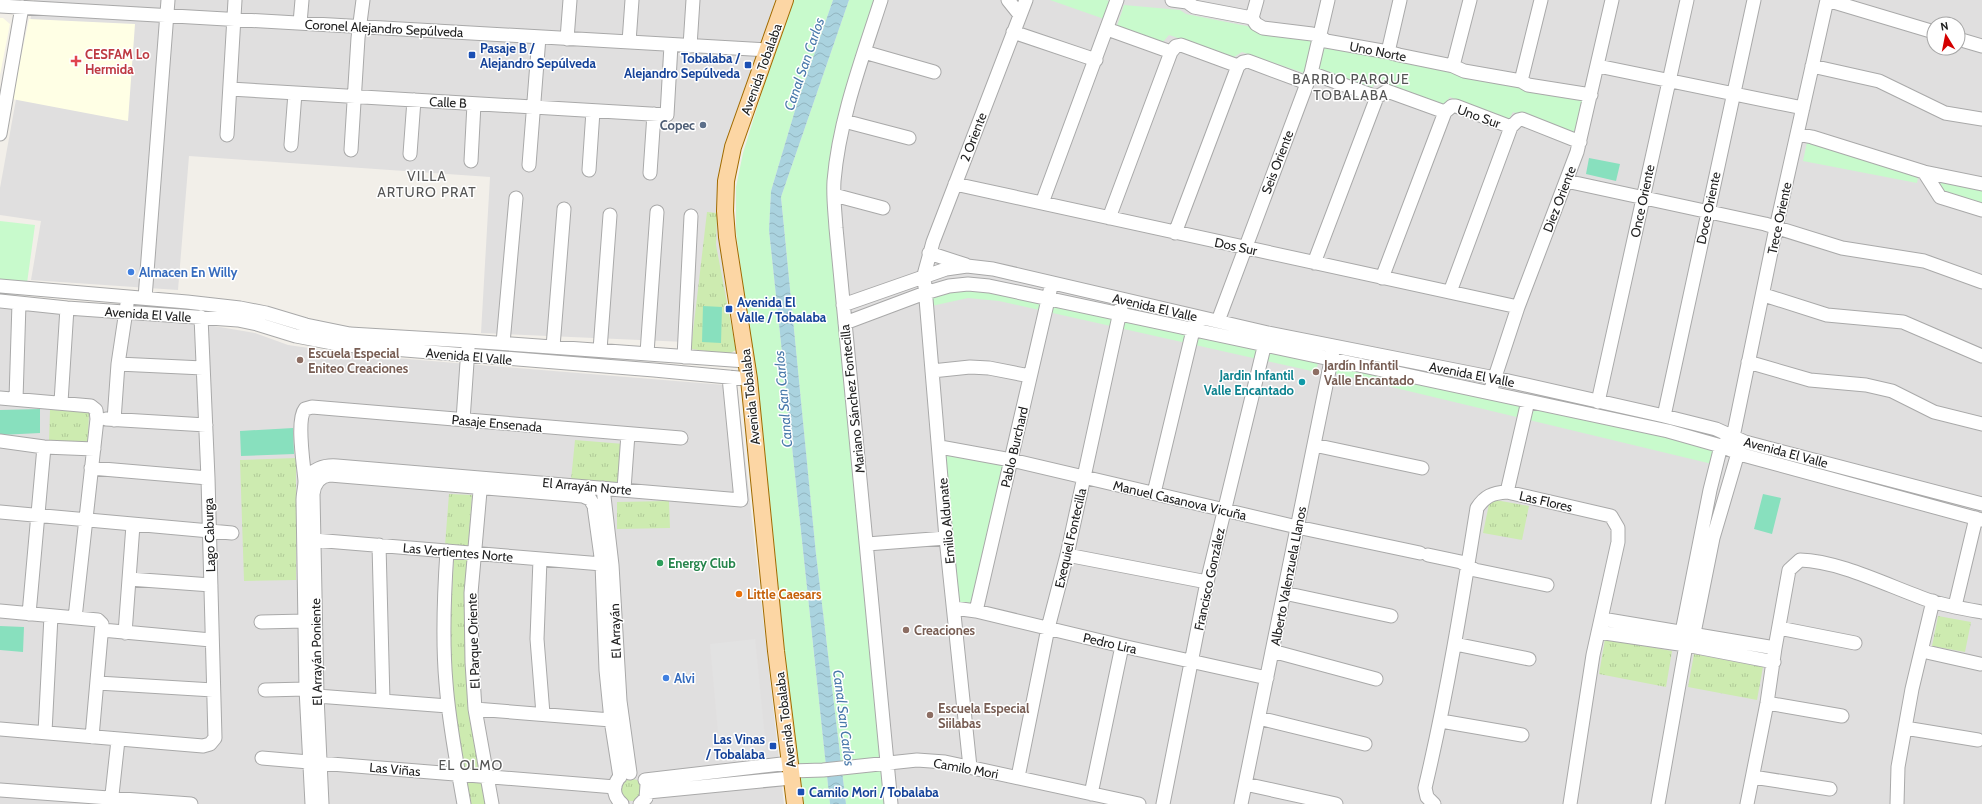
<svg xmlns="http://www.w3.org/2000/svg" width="1982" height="804" viewBox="0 0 1982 804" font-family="Cabin,sans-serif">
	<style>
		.residential { fill: #e0dfdf; fill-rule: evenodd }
		.education { fill: #ffffe5 }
		.grass { fill: url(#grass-tufts) }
		.park { fill: #c8facc }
		.pitch { fill: #88e0be }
		.parking { fill: #e2e2e2 }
		.water { fill: url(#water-waves) }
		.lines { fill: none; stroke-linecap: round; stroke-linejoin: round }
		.minor-casing { stroke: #a9a9a9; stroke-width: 15 }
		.major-casing { stroke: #a06b00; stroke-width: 18 }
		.minor { stroke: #fff; stroke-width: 13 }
		.major { stroke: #fcd6a4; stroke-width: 16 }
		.transit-dot { fill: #1a4fb4; stroke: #fff; stroke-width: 1.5 }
		.health-dot { fill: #e0444e; stroke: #fff; stroke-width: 1.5 }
		.service-dot { fill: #5c6f8a; stroke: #fff; stroke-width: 1.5 }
		.shop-dot { fill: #3f7fe0; stroke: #fff; stroke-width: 1.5 }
		.education-dot { fill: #8d6e63; stroke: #fff; stroke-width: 1.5 }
		.culture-dot { fill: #0f9aa8; stroke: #fff; stroke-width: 1.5 }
		.leisure-dot { fill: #2e9e5b; stroke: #fff; stroke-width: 1.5 }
		.food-dot { fill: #e8710a; stroke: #fff; stroke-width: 1.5 }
		.labels { text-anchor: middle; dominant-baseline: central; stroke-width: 3; stroke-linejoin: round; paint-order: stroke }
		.street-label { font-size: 13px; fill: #222; stroke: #fff }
		.transit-label { font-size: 13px; font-weight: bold; fill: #164399; stroke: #fff; text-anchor: start }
		.health-label { font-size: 13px; font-weight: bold; fill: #be3a42; stroke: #fff; text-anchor: start }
		.service-label { font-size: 13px; font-weight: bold; fill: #4e5e75; stroke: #fff; text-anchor: end }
		.shop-label { font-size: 13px; font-weight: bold; fill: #366cbe; stroke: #fff; text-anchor: start }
		.education-label { font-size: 13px; font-weight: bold; fill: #785e54; stroke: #fff; text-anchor: start }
		.culture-label { font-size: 13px; font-weight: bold; fill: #0d838f; stroke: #fff; text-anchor: end }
		.leisure-label { font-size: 13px; font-weight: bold; fill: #27864d; stroke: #fff; text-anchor: start }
		.food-label { font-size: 13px; font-weight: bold; fill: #c56008; stroke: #fff; text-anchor: start }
		.water-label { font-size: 14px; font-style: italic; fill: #4a7aab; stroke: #fff }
		.neighbourhood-label { font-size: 14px; letter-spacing: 1px; fill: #555; stroke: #fff }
	</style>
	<defs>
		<pattern id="grass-tufts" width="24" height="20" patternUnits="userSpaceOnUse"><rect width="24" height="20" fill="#cdebb0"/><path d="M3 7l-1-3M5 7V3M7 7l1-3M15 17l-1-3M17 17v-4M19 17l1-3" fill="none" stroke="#b0c997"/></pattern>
		<pattern id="water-waves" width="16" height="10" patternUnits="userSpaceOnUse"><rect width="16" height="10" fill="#aad3df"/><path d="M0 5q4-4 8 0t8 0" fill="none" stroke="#92b5bf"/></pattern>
	</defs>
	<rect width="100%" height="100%" fill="#f2efe9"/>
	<path class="residential" d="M34,0H775L720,179V243L732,344L481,333L490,177L189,156L178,290L31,280L41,221L0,215V188Z
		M875,0H1982V804H887L829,212ZM1934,24H1958V48H1934Z
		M0,308L208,325L255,333L288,345L359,355L737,386L784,804H0Z"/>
	<path class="education" d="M0,18H3L10,24L0,75Z
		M29,19L135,24L128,121L12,99Z"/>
	<path class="grass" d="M707,212L717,213L716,245L736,350L729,354L691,349Z
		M50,410L89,411L88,442L49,441Z
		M575,440L624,444L620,484L571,480Z
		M296,458V580L244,581L240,460Z
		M449,494L472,495L468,547L445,545Z
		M1490,499L1529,506L1522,540L1483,533Z
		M669,501L670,528L617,529V502Z
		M454,558L468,560L480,770L464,771L451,707L449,648Z
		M1938,616L1971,622L1965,652L1932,646Z
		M1605,639L1672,651L1666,687L1599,674Z
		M1694,654L1763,667L1757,700L1688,687Z
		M621 790a11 11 0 1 1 22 0a11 11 0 1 1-22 0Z
		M465,781H484L487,804H470Z"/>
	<path class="park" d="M794,0H833L796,107L771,191L769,230L830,804H800L769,492L736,231V187L743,153L765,82Z
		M849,0H875L829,182L887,804H846L816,554L781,197Z
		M1050,0H1106L1113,2L1107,20Z
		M1124,5L1180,10L1186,14L1313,39L1304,73L1242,52L1234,57L1169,35L1163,42L1116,29Z
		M1325,43L1585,101L1576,134L1513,112L1508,121L1450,97L1443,106L1376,80L1370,92L1317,73Z
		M1807,142L1918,177L1917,183L1803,161Z
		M1940,182L1982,190V204L1944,193Z
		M0,221L35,225L27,283L0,279Z
		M968,284L1319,358L1316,372L999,301L968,298L927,307L925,293Z
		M1331,360L1715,448L1712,464L1329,372Z
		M940,447L1011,460L976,611L954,608Z"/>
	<path class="pitch" d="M1589,158L1620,164L1616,181L1586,174Z
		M703,306L722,307L721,343L702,342Z
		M40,409V433L0,435V410Z
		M293,428L294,454L241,456L240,431Z
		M1763,494L1781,498L1772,534L1754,529Z
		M0,626L24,627L23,652L0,650Z"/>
	<path class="parking" d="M755,639L766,749L720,754L710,644Z"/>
	<path class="water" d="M833,0H849L781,197L816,554L846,804H830L769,230L771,191L796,107Z"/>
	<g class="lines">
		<g class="minor-casing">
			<path id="minor" d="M881,0C862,59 839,120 834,181C833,197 835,212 836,228L891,804
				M1008,0L1020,15
				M1172,0L1187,2L1194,7L1252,18
				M1827,0L1934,32
				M0,6L768,50
				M1252,18L1256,24L1263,28L1312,34L1320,36L1326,41L1388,52L1399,55L1453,66L1464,71L1521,81L1528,85L1591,95
				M1252,18L1257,0
				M300,23L302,0
				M1107,29L1171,52
				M1013,32L1096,60
				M567,39L570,0
				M1958,39L1982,46
				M629,42L632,0
				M690,46L693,0
				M864,52L934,72
				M1388,52L1400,0
				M1238,66L1243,62L1248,61L1307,83
				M1453,66L1470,0
				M1598,66L1803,108
				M1812,66L1879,81L1945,113L1982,119
				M1311,73L1377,97
				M1521,81L1541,0
				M230,89L667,115L671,45
				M844,121L909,138
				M0,134L22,7
				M1797,134L1812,137L1924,172L1982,184
				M227,135L235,0
				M291,145L295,93
				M351,150L358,38L363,0
				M410,154L414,100
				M471,161L474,104
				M529,165L539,37
				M589,170L593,111
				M1924,172L1940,197L1982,210
				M650,173L654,114
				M1566,181L1765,224L1842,248L1924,261L1982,282
				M955,184L1518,307
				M834,195L883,208
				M1042,203L1117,0
				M1109,218L1171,52L1176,46L1181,45L1238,66
				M1175,233L1238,66
				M929,253L966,265
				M1314,263L1377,97L1387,91L1445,112
				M1382,278L1445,112L1452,106H1456L1511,127
				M0,286L187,302L240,308L266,313L306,325L350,334L468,341L746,361
				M1450,292L1511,127L1518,120L1522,119L1580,142
				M1764,295L1827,315L1903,322L1982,356
				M145,298L168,0
				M0,301L67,308L238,320L257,324L296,336L343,345L654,370L749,379
				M843,305L946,269L967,266L993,269L1268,333L1495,378L1664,416L1716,429L1745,442L1982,504
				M1218,321L1311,73L1328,0
				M845,323L925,293L949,286L968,284L989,286L1668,431L1721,446L1743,455L1982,520
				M503,343L516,198
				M553,347L564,209
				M600,350L610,215
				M647,353L657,212
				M684,357L691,216
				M1748,362L1810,380L1866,385L1892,391L1934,412L1982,424
				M118,364L203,368
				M932,371L970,367L989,368L1030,376
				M1492,386L1518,307L1577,152L1612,0
				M0,398L91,406L96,410L97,419L75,618
				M16,399L19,303
				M61,402L67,308
				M1598,402L1687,0
				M1664,416L1754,0
				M106,419L206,425
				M114,420L118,364L127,304
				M463,420L468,348
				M0,441L44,447L94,449
				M1314,445L1422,468
				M940,447L1011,460L1297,527L1420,553
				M91,468L208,478
				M481,480L471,593L472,662L475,709L492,804
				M305,482C311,469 324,465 337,466L741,500L729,377
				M603,488L612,565L620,701L630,773
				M624,489L628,434
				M1507,492L1528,401
				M1154,493L1195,322
				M0,512L232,533
				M314,540L602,564
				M867,544L946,538
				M379,545L383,701
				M447,551C444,595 442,639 446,683C449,724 457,764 464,804
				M1067,555L1207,582
				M1428,555L1461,562L1475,570L1547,585
				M540,559L537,639L543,714
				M129,579L211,585
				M1284,593L1391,616
				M1955,606L1976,518
				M954,608L976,611L1122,646L1267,678
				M0,611L98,620L102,624L92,737
				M976,611L1050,291
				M29,614L44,447
				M1602,619L1775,648
				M261,622L305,621
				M1779,628L1855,643
				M102,630L211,640
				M1598,632L1686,645L1774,662
				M125,633L133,525
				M1455,644L1529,659
				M1686,645L1682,632L1710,490L1721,446L1728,441
				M1272,651L1376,679
				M1922,651L1980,664
				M98,683L213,690
				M265,690L306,689
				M317,696L448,706
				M1767,703L1842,716
				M475,709L611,720
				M1259,718L1365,744
				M1441,721L1522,735
				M1905,728L1978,740
				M0,729L203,746L210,744L215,738L208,478L201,317
				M45,732L51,616
				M262,758L309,762
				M319,763L615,787
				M970,767L946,538L924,275L933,242L1026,0
				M791,771L823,770L917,760L945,762L1139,804
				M1018,777L1048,628L1067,555L1121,307
				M1753,777L1830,789
				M618,779C612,788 614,797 622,804
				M645,780L790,763
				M1245,784L1336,804
				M0,790L191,804
				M648,792L791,778
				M1091,794L1122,646
				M111,804L118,740
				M312,804L306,689L303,500C303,494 305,487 305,481C304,467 296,420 305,409L312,407L681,438
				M322,804L317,696L313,494C314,484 320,476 330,475L583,496L590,499L594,506L602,564L606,670L611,720L620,777
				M640,804L646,798L647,785
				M1163,804L1207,582L1266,339
				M1241,804L1333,351
				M1434,804L1427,797L1425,788C1447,695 1462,602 1477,508C1485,496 1492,493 1507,492L1611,516L1618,528V542L1593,655L1570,804
				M1658,804L1686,645L1694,633L1713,538L1738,453L1733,437L1776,228L1827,0
				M1747,804L1767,703L1775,648L1789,570L1800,560C1841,561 1892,588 1931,601C1947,606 1965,609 1982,612
				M1897,804L1898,767L1912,689L1933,601"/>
		</g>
		<g class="major-casing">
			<path id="major" d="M785,0L733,147L726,181L725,211L727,237L749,379L776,651L795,804"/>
		</g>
		<use href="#minor" class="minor"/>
		<use href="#major" class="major"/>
	</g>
	<g class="transit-dot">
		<rect x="468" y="51" width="8" height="8" rx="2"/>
		<rect x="744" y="61" width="8" height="8" rx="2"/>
		<rect x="725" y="305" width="8" height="8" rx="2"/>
		<rect x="769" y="742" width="8" height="8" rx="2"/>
		<rect x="797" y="788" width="8" height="8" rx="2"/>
	</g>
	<path class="health-dot" d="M74 55h4v4h4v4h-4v4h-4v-4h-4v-4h4z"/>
	<circle class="service-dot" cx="703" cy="125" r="4"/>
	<g class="shop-dot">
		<circle cx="131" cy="272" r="4"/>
		<circle cx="666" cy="678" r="4"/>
	</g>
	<g class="education-dot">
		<circle cx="300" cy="360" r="4"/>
		<circle cx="1316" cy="372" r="4"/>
		<circle cx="906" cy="630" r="4"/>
		<circle cx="930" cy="715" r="4"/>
	</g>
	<circle class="culture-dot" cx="1302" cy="382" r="4"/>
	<circle class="leisure-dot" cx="660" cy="563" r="4"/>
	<circle class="food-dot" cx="739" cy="594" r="4"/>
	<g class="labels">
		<g class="street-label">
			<text transform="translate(384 28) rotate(3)">Coronel Alejandro Sepúlveda</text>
			<text transform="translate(1378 51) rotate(11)">Uno Norte</text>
			<text transform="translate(761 69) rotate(-70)">Avenida Tobalaba</text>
			<text transform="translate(448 102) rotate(3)">Calle B</text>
			<text transform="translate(1479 116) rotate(20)">Uno Sur</text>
			<text transform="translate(973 137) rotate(-69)">2 Oriente</text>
			<text transform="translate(1277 162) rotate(-69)">Seis Oriente</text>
			<text transform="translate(1559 199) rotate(-69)">Diez Oriente</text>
			<text transform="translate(1642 201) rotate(-78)">Once Oriente</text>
			<text transform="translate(1708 208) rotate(-78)">Doce Oriente</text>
			<text transform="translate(1779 218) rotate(-78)">Trece Oriente</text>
			<text transform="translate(1236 246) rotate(12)">Dos Sur</text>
			<text transform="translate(1155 307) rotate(13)">Avenida El Valle</text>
			<text transform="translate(148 314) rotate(4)">Avenida El Valle</text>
			<text transform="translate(469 356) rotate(5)">Avenida El Valle</text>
			<text transform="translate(1472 374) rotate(11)">Avenida El Valle</text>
			<text transform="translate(750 397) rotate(-96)">Avenida Tobalaba</text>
			<text transform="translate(852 399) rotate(-96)">Mariano Sánchez Fontecilla</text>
			<text transform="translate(497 423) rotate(5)">Pasaje Ensenada</text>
			<text transform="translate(1014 447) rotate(-77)">Pablo Burchard</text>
			<text transform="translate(1786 452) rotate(15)">Avenida El Valle</text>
			<text transform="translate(587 486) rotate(5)">El Arrayán Norte</text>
			<text transform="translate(1180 500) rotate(13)">Manuel Casanova Vicuña</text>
			<text transform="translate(1546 501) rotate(13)">Las Flores</text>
			<text transform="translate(946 521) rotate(-95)">Emilio Aldunate</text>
			<text transform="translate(209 535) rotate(-92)">Lago Caburga</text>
			<text transform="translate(1070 538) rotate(-77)">Exequiel Fontecilla</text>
			<text transform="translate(458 552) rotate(5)">Las Vertientes Norte</text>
			<text transform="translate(1288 576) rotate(-79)">Alberto Valenzuela Llanos</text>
			<text transform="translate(1209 579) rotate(-78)">Francisco González</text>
			<text transform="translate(615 631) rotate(-92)">El Arrayán</text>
			<text transform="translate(473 641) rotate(-92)">El Parque Oriente</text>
			<text transform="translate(1110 643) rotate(13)">Pedro Lira</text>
			<text transform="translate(316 652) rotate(-91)">El Arrayán Poniente</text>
			<text transform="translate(785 720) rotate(-97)">Avenida Tobalaba</text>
			<text transform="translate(966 768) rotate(10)">Camilo Mori</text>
			<text transform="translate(395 769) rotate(5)">Las Viñas</text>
		</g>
		<g class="transit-label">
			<text x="480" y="48">Pasaje B /<tspan x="480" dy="15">Alejandro Sepúlveda</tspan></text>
			<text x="740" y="58" text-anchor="end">Tobalaba /<tspan x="740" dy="15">Alejandro Sepúlveda</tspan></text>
			<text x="737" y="302">Avenida El<tspan x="737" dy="15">Valle / Tobalaba</tspan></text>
			<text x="765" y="739" text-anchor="end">Las Vinas<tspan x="765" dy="15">/ Tobalaba</tspan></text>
			<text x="809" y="792">Camilo Mori / Tobalaba</text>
		</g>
		<g class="health-label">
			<text x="85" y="54">CESFAM Lo<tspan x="85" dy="15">Hermida</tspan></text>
		</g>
		<g class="service-label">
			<text x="695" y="125">Copec</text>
		</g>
		<g class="shop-label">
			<text x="139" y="272">Almacen En Willy</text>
			<text x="674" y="678">Alvi</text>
		</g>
		<g class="education-label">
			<text x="308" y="353">Escuela Especial<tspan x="308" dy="15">Eniteo Creaciones</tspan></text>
			<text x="1324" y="365">Jardín Infantil<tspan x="1324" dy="15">Valle Encantado</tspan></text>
			<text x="914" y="630">Creaciones</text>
			<text x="938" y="708">Escuela Especial<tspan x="938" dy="15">Siilabas</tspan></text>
		</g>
		<g class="culture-label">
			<text x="1294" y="375">Jardin Infantil<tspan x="1294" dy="15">Valle Encantado</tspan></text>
		</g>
		<g class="leisure-label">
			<text x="668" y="563">Energy Club</text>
		</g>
		<g class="food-label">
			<text x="747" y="594">Little Caesars</text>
		</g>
		<g class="water-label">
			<text transform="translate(804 64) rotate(-71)">Canal San Carlos</text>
			<text transform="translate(783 399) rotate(-95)">Canal San Carlos</text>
			<text transform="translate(844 718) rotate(83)">Canal San Carlos</text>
		</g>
		<g class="neighbourhood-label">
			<text x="1351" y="79">BARRIO PARQUE<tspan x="1351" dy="16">TOBALABA</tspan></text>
			<text x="427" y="176">VILLA<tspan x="427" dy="16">ARTURO PRAT</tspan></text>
			<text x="471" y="765">EL OLMO</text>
		</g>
	</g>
	<g transform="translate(1946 36) rotate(350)"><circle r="19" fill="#ffffff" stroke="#a7a7a7"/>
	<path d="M0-3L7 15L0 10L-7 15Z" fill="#d40000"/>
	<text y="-6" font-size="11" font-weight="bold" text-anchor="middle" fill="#222222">N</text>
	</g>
</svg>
